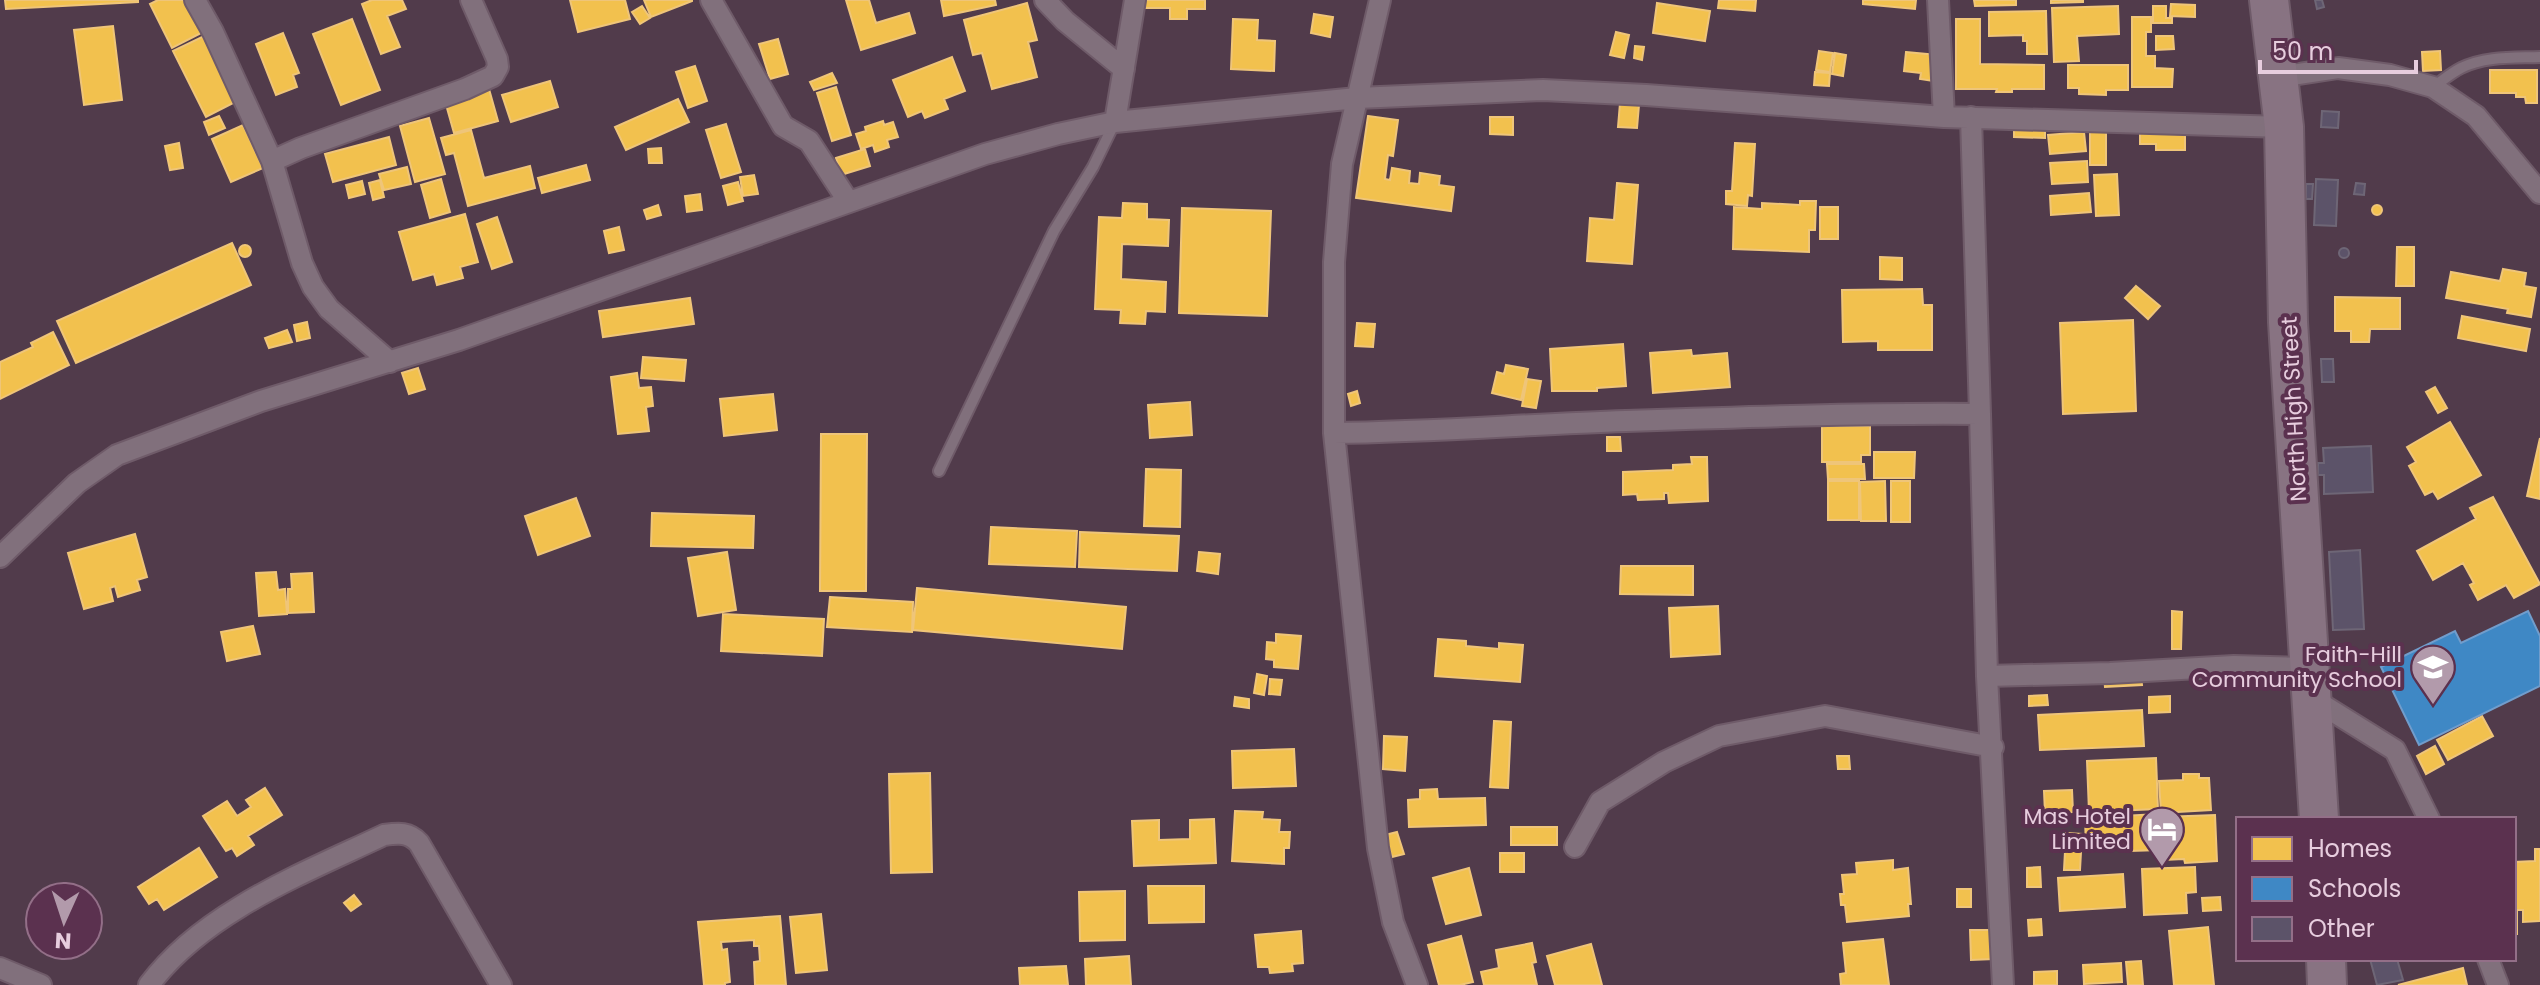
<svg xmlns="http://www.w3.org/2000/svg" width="2540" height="985" viewBox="0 0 2540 985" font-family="Poppins,sans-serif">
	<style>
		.homes { fill: #f2c14e; stroke: #efc579; stroke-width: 2 }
		.schools { fill: #3f88c5; stroke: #719dcc; stroke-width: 2 }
		.building { fill: #5c5369; stroke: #6e6676; stroke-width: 2 }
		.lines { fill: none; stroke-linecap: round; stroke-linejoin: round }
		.lane-casing { stroke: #6f5b69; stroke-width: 14 }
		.street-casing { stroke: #6f5b69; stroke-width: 24 }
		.highway-casing { stroke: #6f5b69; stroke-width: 42 }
		.lane { stroke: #81707c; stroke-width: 10 }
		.street { stroke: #81707c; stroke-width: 20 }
		.highway { stroke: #887382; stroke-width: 38 }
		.labels { text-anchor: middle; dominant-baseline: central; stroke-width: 8; stroke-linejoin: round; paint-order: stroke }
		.street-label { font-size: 22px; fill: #e7cdde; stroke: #5b314f }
		.poi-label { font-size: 22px; fill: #e7cdde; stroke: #5b314f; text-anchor: end }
	</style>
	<rect width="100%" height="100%" fill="#513b4b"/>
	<path class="homes" d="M5,0H138V2L6,9Z
		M158,0H186L203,32L172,48L150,4Z
		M372,0H402L406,9L387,16L400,47L381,54L362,4Z
		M570,0H625L630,19L578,32Z
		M644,0H692V1L651,17Z
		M846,0H869L876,23L909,13L915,33L861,50Z
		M941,0H995L996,5L944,16Z
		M1142,0H1205V9H1187V19H1170V8H1142Z
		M1719,0H1756L1755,11L1718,8Z
		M1863,0H1916L1915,9L1863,4Z
		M1974,0H2016V5L1975,6Z
		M2051,0H2083V2L2051,3Z
		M1027,3L1037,40L1028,42L1037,77L992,89L982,53L973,55L964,20Z
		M1657,3L1710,11L1705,41L1653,33Z
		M2171,4L2195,5V17L2170,16Z
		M642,6L650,18L640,24L632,12Z
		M2118,6L2119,34L2077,36L2079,61L2054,62L2052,8Z
		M2153,6H2166V18H2172V23H2153Z
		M2046,11L2047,54H2027V41H2023V35L1989,36V12Z
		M1314,14L1333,17L1330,37L1311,33Z
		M2132,17H2151V32H2146V56H2155V68L2173,69L2172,87H2132Z
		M352,19L380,90L341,105L313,34Z
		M1233,19L1258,20L1257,40L1275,41L1274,71L1231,69Z
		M1956,19H1980V64L2044,65V89H2012V92H1996L1997,89H1956Z
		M113,26L122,100L84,105L74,30Z
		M1616,32L1629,35L1624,58L1610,55Z
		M283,33L299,73L293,75L297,87L276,95L256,44Z
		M204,36L237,101L206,117L173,51Z
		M2156,36H2173L2174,49L2156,50Z
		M778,39L788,74L770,79L759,44Z
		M1635,46L1644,47L1642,60L1634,58Z
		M1819,51L1833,53L1830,72L1816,70Z
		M2440,51L2441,70L2423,71L2422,52Z
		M1906,52L1937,55L1934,81L1920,79L1921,73L1904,71Z
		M1835,53L1846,55L1843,76L1832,74Z
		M952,57L965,91L944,99L948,109L925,118L922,111L908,117L893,80Z
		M2068,65H2128V90H2106V95L2079,94V88H2068Z
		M695,66L707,101L688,108L676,72Z
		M2490,70H2537V103H2526L2525,97H2516V93H2490Z
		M1815,72L1830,73L1829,86L1814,85Z
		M832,73L837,83L814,90L810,82Z
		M550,81L558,107L511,122L502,95Z
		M836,87L851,135L832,141L817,93Z
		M489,89L498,121L454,133L445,101Z
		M678,99L689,122L626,150L615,127Z
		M1620,103L1639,105L1637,128L1618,127Z
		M219,116L225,128L209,135L204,122Z
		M1368,116L1398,120L1393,156L1388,155L1385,179L1390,180L1392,168L1410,171L1409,183L1419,184L1420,173L1440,176L1439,185L1454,187L1451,211L1356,198Z
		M1490,117H1513V135L1490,134Z
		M429,118L445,174L415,182L400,126Z
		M2014,120L2045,121V138L2014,137Z
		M883,121L884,125L893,122L898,137L887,140L889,147L875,152L873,145L861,149L856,134L866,131L865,127Z
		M726,124L741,172L721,178L706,130Z
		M243,125L263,168L231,182L212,139Z
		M2185,126V150H2156V144H2140V131Z
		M471,130L484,178L530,166L535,188L468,206L454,153L446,155L441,138Z
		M2084,132L2086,151L2050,154L2048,135Z
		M2090,132H2106V165H2090Z
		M389,137L396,165L333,182L325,154Z
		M179,143L183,168L170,170L165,146Z
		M1735,143L1755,144L1752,196L1748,195L1747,206L1726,204V191H1732Z
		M661,148L662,163H649L648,149Z
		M865,149L870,166L841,175L836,158Z
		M2087,161L2088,182L2052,184L2050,163Z
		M586,165L590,180L542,193L538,178Z
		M407,167L411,184L384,190L379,174Z
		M2117,174L2119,215L2096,216L2094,175Z
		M754,175L758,194L743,196L740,177Z
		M441,179L450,212L430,218L421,185Z
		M380,180L384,197L373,200L369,183Z
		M362,181L365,194L349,198L346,185Z
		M738,182L743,201L728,205L723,186Z
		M1617,183L1638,185L1632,264L1587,261L1590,218L1614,220Z
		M2089,193L2091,212L2051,215L2050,196Z
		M700,194L702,210L687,212L685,196Z
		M1800,201H1816L1815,230H1809V252L1733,249L1734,207L1762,209V203L1800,205Z
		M1123,203L1147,204V219L1169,220L1168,246L1122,244L1121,279L1166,282L1165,312L1146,311L1145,324L1120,323L1121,310L1095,309L1099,217L1122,218Z
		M658,205L661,215L647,219L644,210Z
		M2372 210a5 5 0 1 1 10 0a5 5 0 1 1-10 0Z
		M1820,207H1838V239H1820Z
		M1182,208L1271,211L1267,316L1179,313Z
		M465,214L478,262L460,267L463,278L437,285L434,274L413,280L399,232Z
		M497,217L512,262L492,269L477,224Z
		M619,227L624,250L609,253L604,231Z
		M232,243L251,285L76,363L57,321Z
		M239 251a6 6 0 1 1 12 0a6 6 0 1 1-12 0Z
		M2397,247H2414V286H2396Z
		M1880,257L1902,258V280L1880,279Z
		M2503,269L2526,273L2524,286L2536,288L2531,317L2507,313L2508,309L2446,298L2451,272L2500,281Z
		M2136,286L2160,306L2148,319L2125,298Z
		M1922,289L1923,305H1932V350H1878V341L1843,342L1842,290Z
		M2335,297L2400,298V329H2370L2369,342H2351V331H2335Z
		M690,298L694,324L603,337L599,311Z
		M2462,316L2530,329L2526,351L2458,338Z
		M2133,320L2136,411L2063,414L2060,323Z
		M307,322L310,338L297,341L294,325Z
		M1357,323L1375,324L1373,347L1355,346Z
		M287,330L292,342L269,348L265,338Z
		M53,332L69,365L0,399V362L33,347L31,343Z
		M1623,344L1626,386L1597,388V391H1552L1550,349Z
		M1691,350L1692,356L1727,353L1730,387L1653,393L1650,353Z
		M643,357L686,360L684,381L641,378Z
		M1506,365L1528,369L1521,400L1492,393L1497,372L1504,374Z
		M418,368L425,389L409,394L402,373Z
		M637,373L639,388L651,387L653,406L646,407L649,431L618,434L611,377Z
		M1527,379L1541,381L1536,408L1522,406Z
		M2435,387L2447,408L2438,413L2426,392Z
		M1357,391L1360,403L1351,406L1348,394Z
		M773,394L777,430L724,436L720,399Z
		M1190,402L1192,435L1150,438L1148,405Z
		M2450,422L2481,475L2438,499L2433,491L2425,495L2409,466L2416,462L2407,447Z
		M1822,426H1870V455H1861V462H1822Z
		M821,434H867L866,591H820Z
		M1607,437H1620L1621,451H1607Z
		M2540,438V499L2527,496Z
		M1874,452H1915L1914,478H1874Z
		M1691,457H1707L1708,501L1669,503L1668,493H1664V499L1638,500L1637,494L1623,495V472L1673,470V465L1692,464Z
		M1827,464H1864L1865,479H1828Z
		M1146,469L1181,470L1180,527L1144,526Z
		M1828,481H1859V520H1828Z
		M1885,481L1886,521H1861L1860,482Z
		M1891,481H1910V522H1891Z
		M2493,497L2540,584L2514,598L2506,585L2478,600L2470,585L2474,583L2463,563L2433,580L2417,551L2476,519L2470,508Z
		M576,498L590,536L538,555L525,516Z
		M652,513L754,516L753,548L651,546Z
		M991,527L1077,531L1075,567L989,564Z
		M1080,532L1179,536L1177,571L1079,567Z
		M135,534L147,577L137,580L140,590L118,597L115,586L110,588L113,601L84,609L68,553Z
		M727,552L736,610L698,616L688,558Z
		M1199,552L1220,554L1218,574L1197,571Z
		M1621,566H1693V595L1620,594Z
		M276,572L278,590L285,589L287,614L259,616L256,573Z
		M312,573L314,612L288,613V589H292L291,574Z
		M917,588L1126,607L1122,649L913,630Z
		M830,597L913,602L912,632L827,627Z
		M1718,606L1720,654L1671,657L1669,608Z
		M2172,611L2182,612L2181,649H2172Z
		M723,614L824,619L822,656L721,651Z
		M253,626L260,654L227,661L221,632Z
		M1276,634L1301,636L1298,669L1274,667V660L1266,659L1267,642L1276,643Z
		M1438,639L1466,641V646L1499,649V643L1523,645L1520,682L1435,676Z
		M1257,674L1267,676L1264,695L1254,693Z
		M2141,676L2142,685L2105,687L2104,678Z
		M1270,679L1282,680L1280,695L1269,694Z
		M2047,695L2048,705L2029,706V696Z
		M2170,696V712L2149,713V697Z
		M1235,697L1249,699V708L1234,706Z
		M2142,710L2144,746L2040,750L2038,715Z
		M2482,716L2493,736L2448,760L2437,740Z
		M1494,721L1511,722L1508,788L1490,787Z
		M1384,736L1407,737L1405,771L1383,769Z
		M2435,746L2444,764L2426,774L2417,756Z
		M1294,749L1296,786L1233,788L1232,751Z
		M1837,756H1849L1850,769H1838Z
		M2156,758L2158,809L2089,812L2087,761Z
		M930,773L932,872L891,873L889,774Z
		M2183,774H2199V778H2209L2211,810L2161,813L2159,781L2183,780Z
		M265,788L282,815L248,836L254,845L237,856L232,848L226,851L203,816L227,801L237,816L251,807L246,800Z
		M1437,789L1438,799L1485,798L1486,825L1409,827L1408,800L1420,799V790Z
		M2072,790L2073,812L2045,813L2044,791Z
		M1235,811L1263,812L1262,819L1280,820L1279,832H1290L1289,848H1284V864L1232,861Z
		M2158,814L2160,850L2130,851L2129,847L2086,849L2085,818Z
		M2215,815L2217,861L2185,863L2184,859L2164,860L2162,817Z
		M1214,819L1216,863L1134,866L1132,821L1159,820V840L1190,839V820Z
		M1511,827H1557V845H1511Z
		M1397,832L1404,854L1392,857L1385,835Z
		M2066,833L2082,834L2080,870H2064Z
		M199,848L217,877L164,910L157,899L149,904L138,887Z
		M2535,849H2540V921L2523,922V910H2517V934H2514V862L2535,861Z
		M1500,853H1524V872H1500Z
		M1893,860V870L1908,868L1911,904H1908L1909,916L1847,922L1845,905H1841L1840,894H1844L1842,875L1857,874L1856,863Z
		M2040,867L2041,887H2027V868Z
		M2195,867L2196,892L2186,893L2187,913L2144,915L2142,869Z
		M1469,868L1481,915L1446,924L1433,878Z
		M2123,874L2125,907L2060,911L2058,878Z
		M1148,886H1204V922L1149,923Z
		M1957,889H1971V907H1957Z
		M1125,891V940L1080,941L1079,892Z
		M354,895L361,904L351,911L344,903Z
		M2220,897L2221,910L2203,911L2202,898Z
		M821,914L827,970L796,973L790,917Z
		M780,916L786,985H755L754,962L760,961L759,946H754V940L721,942L722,950L727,949L730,982L725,983V985H704L698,922Z
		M2041,919L2042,935L2029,936L2028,920Z
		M2208,927L2214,985H2174L2169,931Z
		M1970,930H1993L1994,959L1971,960Z
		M1301,931L1303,963L1292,964L1293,971L1270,973L1269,967H1258L1255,935Z
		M1461,936L1473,982L1460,985H1439L1428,945Z
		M1883,939L1889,985H1841L1840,974L1846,973L1843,943Z
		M1532,943L1536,962L1532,963L1537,985H1484L1481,972L1499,968L1496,950Z
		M1591,944L1602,985H1555L1547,956Z
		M1129,956L1131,985H1086L1085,959Z
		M2141,961L2143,985H2128L2126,962Z
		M2121,963L2122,982L2084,984L2083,965Z
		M1066,966L1068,985H1020L1019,968Z
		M2463,968L2467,985H2398Z
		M2057,971V985H2034V972Z"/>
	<path class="schools" d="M2528,611L2540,636V686L2419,745L2381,667L2455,631L2461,643Z"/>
	<path class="building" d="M2315,0H2322L2324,7L2317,9Z
		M2322,111L2339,112L2338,128L2321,127Z
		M2316,179L2338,180L2336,226L2314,225Z
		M2356,183L2365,184L2364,195L2354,194Z
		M2306,184H2313L2312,199H2306Z
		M2339 253a5 5 0 1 1 10 0a5 5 0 1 1-10 0Z
		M2321,359H2333L2334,382H2322Z
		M2371,446L2373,492L2324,494V475H2318V463H2324L2323,448Z
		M2360,550L2364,629L2333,630L2329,552Z
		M2370,959H2397L2403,980L2377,985Z"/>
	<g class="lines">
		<g class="lane-casing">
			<path id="lane" d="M2433,87C2442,81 2451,73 2461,68C2485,56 2514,58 2540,57
				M939,471L1054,231L1093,167L1114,124"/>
		</g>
		<g class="street-casing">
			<path id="street" d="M195,0L213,32L272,161L302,263L313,287L329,309L390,362
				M711,0L783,126L809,141L848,201
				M1045,0L1065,21L1124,69
				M1380,0L1342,164L1334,262V433L1378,848L1393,922L1417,985
				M1938,0L1944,117
				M2278,77L2338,68L2390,75L2433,87L2476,116L2540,193
				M1115,122L1135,0
				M272,161L301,148L465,89L493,76L498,67L497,59L471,0
				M1980,414L1987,676L2003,985
				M1334,433C1432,432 1529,424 1626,421C1744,417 1862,413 1980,414L1971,117
				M0,557L77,483L117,455L261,401L459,340L985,154L1058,134L1115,122L1357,98L1543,90L1646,95L1944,117L2284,127
				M1987,676L2110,673L2234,666L2309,668
				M2313,699L2395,750L2429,819
				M1575,847L1600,802L1664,762L1719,736L1825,716L1993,747
				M2488,959L2498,985
				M0,968L41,985
				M149,985C203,912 304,873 384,835C399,833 409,832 419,843L501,985"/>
		</g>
		<g class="highway-casing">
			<path id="highway" d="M2269,0L2284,127L2288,322L2319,819
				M2326,959L2327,985"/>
		</g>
		<use href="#lane" class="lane"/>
		<use href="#street" class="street"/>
		<use href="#highway" class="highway"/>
	</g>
	<defs>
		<g id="school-pin" transform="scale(2.3)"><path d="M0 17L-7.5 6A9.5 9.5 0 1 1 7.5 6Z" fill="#b29aab" stroke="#5b314f"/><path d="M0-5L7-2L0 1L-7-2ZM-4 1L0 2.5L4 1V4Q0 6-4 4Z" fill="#fff"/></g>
		<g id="hotel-pin" transform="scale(2.3)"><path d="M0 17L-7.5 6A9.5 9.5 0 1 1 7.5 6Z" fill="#b29aab" stroke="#5b314f"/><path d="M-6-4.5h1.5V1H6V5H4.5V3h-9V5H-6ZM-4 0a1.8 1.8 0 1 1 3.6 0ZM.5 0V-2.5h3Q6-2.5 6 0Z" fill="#fff"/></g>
	</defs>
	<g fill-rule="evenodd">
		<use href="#school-pin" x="2433" y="667"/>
		<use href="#hotel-pin" x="2162" y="829"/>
	</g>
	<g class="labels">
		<g class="street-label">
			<text transform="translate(2294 409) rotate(-93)">North High Street</text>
		</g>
		<g class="poi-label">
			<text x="2402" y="654">Faith-Hill<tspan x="2402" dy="25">Community School</tspan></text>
			<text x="2131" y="816">Mas Hotel<tspan x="2131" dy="25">Limited</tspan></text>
		</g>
	</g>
	<rect x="2236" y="817" width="280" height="144" fill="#5b314f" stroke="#936f88" stroke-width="2"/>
	<rect x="2252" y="837" width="40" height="24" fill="#f2c14e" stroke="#936f88" stroke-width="2"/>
	<text x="2308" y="857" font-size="24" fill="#e7cdde">Homes</text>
	<rect x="2252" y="877" width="40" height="24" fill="#3f88c5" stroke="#936f88" stroke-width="2"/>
	<text x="2308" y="897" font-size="24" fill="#e7cdde">Schools</text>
	<rect x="2252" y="917" width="40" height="24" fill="#5c5369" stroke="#936f88" stroke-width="2"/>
	<text x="2308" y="937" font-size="24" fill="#e7cdde">Other</text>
	<g transform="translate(64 921) rotate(183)"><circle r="38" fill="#5b314f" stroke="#936f88" stroke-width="2"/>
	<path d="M0-6L14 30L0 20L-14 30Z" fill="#b29aab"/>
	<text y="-12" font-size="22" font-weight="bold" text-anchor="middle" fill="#e7cdde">N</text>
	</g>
	<path d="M2260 60v12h156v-12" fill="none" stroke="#e7cdde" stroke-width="4"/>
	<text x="2272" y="60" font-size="24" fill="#e7cdde" stroke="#5b314f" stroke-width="6" paint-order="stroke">50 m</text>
</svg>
